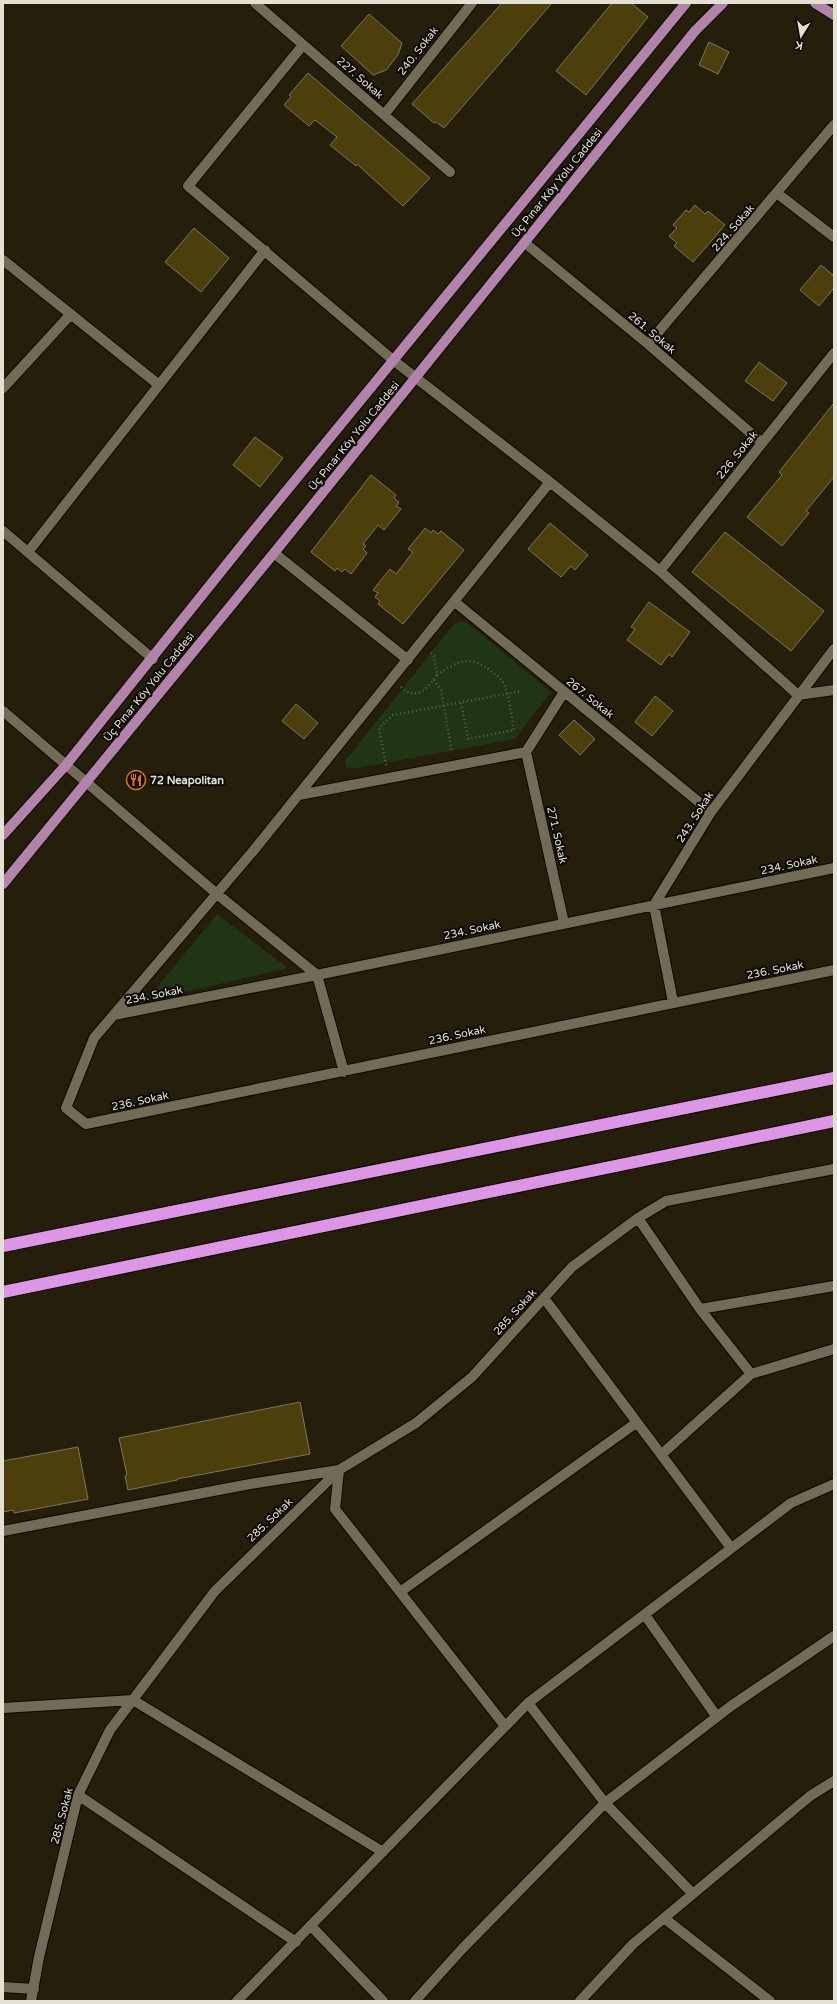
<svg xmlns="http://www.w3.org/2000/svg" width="837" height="2004" viewBox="0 0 837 2004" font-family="'Varela Round',sans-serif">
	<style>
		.green { fill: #1f3513 }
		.building { fill: #4c3f0c; stroke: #7c765f }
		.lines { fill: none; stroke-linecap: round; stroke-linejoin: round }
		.minor-casing { stroke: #0d0800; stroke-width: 12 }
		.major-casing { stroke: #0d0800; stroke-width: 12 }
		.highway-casing { stroke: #0d0800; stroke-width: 14 }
		.path { stroke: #635e4d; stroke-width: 2.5; stroke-dasharray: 1 3; stroke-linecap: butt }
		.minor { stroke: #726b55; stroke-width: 10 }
		.major { stroke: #b284ac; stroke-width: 10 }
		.highway { stroke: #dd95e6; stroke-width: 12 }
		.labels { text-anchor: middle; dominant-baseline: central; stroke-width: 4; stroke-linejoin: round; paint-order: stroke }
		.street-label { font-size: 11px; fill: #e4e0d4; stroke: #0b0903 }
		.poi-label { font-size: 11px; font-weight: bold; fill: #e4e0d4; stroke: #0b0903; text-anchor: start }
	</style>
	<rect width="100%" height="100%" fill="#241e0b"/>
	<path class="green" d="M461,621L468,623L551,692L515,739L352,769L346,767L345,761L454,624Z
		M217,914L288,968L146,1001Z"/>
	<path class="building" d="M502,3H552L444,128L436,122L434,123L412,104Z
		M612,3H631L648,17L586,95L556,71Z
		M369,14L402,43L398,55L386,70L373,75L341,46Z
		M709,42L729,52L718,74L699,65Z
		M308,73L430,178L403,206L357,164L356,166L330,145L337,137L315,120L309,126L284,105L291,97L289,95Z
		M695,205L705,214L708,211L725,225L693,262L674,246L677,243L669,236L677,228L673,225L686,210L689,212Z
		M194,228L229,258L201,292L165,262Z
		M821,265L834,276V288L819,306L800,290Z
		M759,362L787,383L773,401L745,381Z
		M834,403V477L806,511L809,513L782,546L747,517L782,475L779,472Z
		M255,437L283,458L260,487L233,465Z
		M371,475L396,495L394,498L399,502L396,506L401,509L384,530L378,525L363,544L366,546L363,549L367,553L351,574L345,569L342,572L337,568L335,571L311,552Z
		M550,523L588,555L575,570L571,566L561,577L528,549Z
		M425,528L431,533L433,530L438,534L441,531L464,550L403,624L378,604L380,601L375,597L378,593L373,590L390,569L396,574L413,552L408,549Z
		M725,532L824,611L791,651L692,572Z
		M649,602L690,632L672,657L669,654L661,665L627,640L635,629L631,627Z
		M655,696L673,711L652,736L635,722Z
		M296,704L318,723L304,739L282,721Z
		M574,720L595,739L580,755L559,735Z
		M300,1402L310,1454L177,1479V1480L128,1490L125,1476L127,1475L119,1438Z
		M78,1447L88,1499L14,1513L13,1510L3,1512V1461Z"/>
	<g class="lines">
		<g class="minor-casing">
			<path id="minor" d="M255,3L450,172
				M303,45L188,186L393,360L550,482L660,571L798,695
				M384,115L472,3
				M778,194L834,237
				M525,243L648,344L762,443
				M3,260L159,385
				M648,344L834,125
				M3,388L71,314
				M550,482L254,850L94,1038L66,1108L86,1124L834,970
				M3,531L153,659
				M28,552L265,250
				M274,553L408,660
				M660,571L834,353
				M455,602L711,812
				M798,695L834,690
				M3,711L217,894L317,975L344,1072
				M526,752L564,923
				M299,795L526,752L564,692
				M673,1002L654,905L711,812L834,649
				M114,1015L317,975L834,868
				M638,1218L700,1309L751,1374
				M544,1298L731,1548
				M700,1309L834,1286
				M662,1454L751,1374L834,1349
				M3,1531L250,1484L339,1470L335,1509L505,1726
				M400,1592L636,1423
				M645,1615L717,1717
				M528,1703L605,1803L693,1894
				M3,1708L133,1700L383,1852
				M78,1795L296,1942
				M664,1918L770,2001
				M311,1926L383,2001
				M3,1987L34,1989
				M31,2001L39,1957L78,1795L110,1730L215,1591L339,1470L416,1423L472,1377L572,1267L638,1218L666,1201L834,1169
				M237,2001L528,1703L791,1503L834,1484
				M415,2001L462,1949L605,1803L731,1706L834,1636
				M580,2001L633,1944L810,1796L834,1781"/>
		</g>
		<g class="major-casing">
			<path id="major" d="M815,3L834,15
				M3,835L66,765L251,534L686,3
				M3,884L274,553L695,31L723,3"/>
		</g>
		<g class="highway-casing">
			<path id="highway" d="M3,1246L834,1078
				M3,1292L834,1121"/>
		</g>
		<path class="path" d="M437,675C457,661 471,654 492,672C496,675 501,678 503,682C510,697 511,715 514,730L468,739L461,703
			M434,680L441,690L452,753
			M401,687C416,702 428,688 437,675L434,656L430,652
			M386,765L379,728L393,715L522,691"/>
		<use href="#minor" class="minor"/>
		<use href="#major" class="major"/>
		<use href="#highway" class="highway"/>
	</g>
	<defs>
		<g id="restaurant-ring" transform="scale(1)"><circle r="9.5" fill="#0b0903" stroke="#e8710a" stroke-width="1.5"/><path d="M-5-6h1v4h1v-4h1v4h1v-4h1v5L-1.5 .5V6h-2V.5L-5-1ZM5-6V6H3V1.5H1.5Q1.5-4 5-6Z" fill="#e8710a"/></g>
	</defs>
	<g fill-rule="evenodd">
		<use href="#restaurant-ring" x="136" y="780"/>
	</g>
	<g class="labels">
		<g class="street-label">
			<text transform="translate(418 51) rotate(-52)">240. Sokak</text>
			<text transform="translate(360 78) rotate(41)">227. Sokak</text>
			<text transform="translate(557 183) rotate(-51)">Üç Pınar Köy Yolu Caddesi</text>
			<text transform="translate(733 228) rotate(-49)">224. Sokak</text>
			<text transform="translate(652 333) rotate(40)">261. Sokak</text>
			<text transform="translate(354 436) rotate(-51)">Üç Pınar Köy Yolu Caddesi</text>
			<text transform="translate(737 455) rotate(-51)">226. Sokak</text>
			<text transform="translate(149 687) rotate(-51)">Üç Pınar Köy Yolu Caddesi</text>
			<text transform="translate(590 698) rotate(39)">267. Sokak</text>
			<text transform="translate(695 817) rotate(-57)">243. Sokak</text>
			<text transform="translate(557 835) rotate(77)">271. Sokak</text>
			<text transform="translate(789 865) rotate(-12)">234. Sokak</text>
			<text transform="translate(472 930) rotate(-12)">234. Sokak</text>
			<text transform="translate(775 970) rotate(-11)">236. Sokak</text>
			<text transform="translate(154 995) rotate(-11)">234. Sokak</text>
			<text transform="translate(457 1035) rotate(-12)">236. Sokak</text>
			<text transform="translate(140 1101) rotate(-12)">236. Sokak</text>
			<text transform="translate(515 1312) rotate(-48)">285. Sokak</text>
			<text transform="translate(270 1520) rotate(-44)">285. Sokak</text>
			<text transform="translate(62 1816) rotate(-75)">285. Sokak</text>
		</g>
		<g class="poi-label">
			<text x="150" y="780">72 Neapolitan</text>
		</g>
	</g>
	<rect width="837" height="2004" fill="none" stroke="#e4e0d4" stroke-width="8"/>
	<g transform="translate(801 36) rotate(191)" stroke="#0b0903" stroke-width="3" paint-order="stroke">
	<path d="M0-3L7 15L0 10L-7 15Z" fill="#e4e0d4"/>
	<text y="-6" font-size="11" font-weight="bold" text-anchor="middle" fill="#e4e0d4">K</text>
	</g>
</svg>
